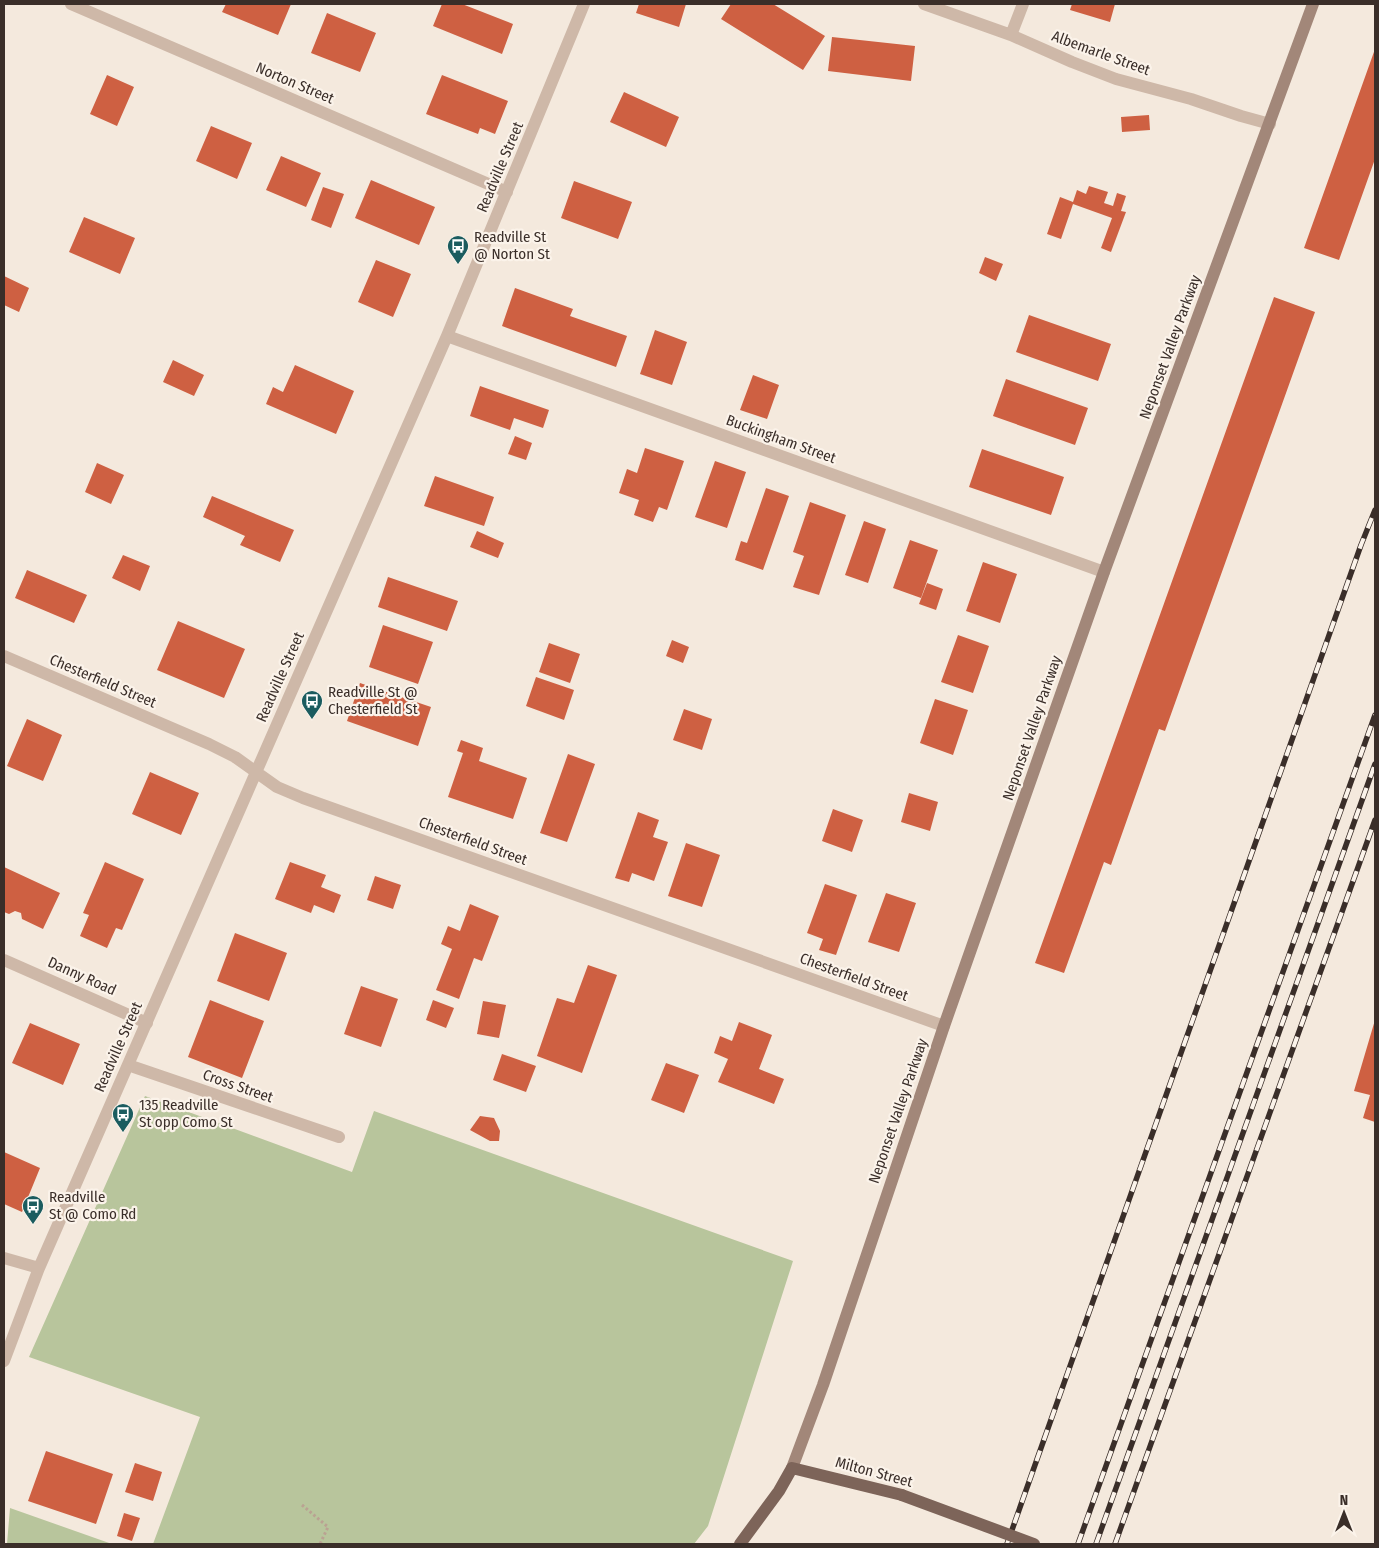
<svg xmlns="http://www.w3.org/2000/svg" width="1379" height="1548" viewBox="0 0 1379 1548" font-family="'Fira Sans Condensed',sans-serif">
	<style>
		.green { fill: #b8c59c }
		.building { fill: #ce6042 }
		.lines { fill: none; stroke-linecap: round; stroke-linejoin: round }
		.path { stroke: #baa292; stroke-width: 3; stroke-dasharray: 2.5 2.5; stroke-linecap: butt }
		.minor { stroke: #ceb8a8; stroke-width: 12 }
		.secondary { stroke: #a28779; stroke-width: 12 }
		.primary { stroke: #7d6459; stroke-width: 12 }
		.rail-casing { stroke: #3a2e29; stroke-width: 5.5 }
		.rail { stroke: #fbf3ea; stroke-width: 4; stroke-dasharray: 11; stroke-linecap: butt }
		.primary-bridge { stroke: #7d6459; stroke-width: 12 }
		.labels { text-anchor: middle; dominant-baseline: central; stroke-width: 4.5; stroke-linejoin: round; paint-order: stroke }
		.street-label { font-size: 15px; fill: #3a2e29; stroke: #fbf3ea }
		.poi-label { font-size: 15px; fill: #3a2e29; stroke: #fbf3ea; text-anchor: start }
	</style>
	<rect width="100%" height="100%" fill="#f4e9dd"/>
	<path class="green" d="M145,1096L352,1172L374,1111L793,1261L708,1526L694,1544H153L200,1417L29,1357Z
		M10,1508L112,1544H7Z"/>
	<path class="building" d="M226,4H291L278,35L222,12Z
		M442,4H462L513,24L502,54L433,26Z
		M639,4H686L679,27L636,13Z
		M731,4H773L825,36L803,70L721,19Z
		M1072,4H1115L1110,22L1070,10Z
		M327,13L376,33L360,72L311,53Z
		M832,37L915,46L911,81L828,71Z
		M1375,49V159L1339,260L1304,248Z
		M107,75L134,87L117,126L90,114Z
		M442,75L508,101L495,134L480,128L478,134L426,114Z
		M624,92L679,117L666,147L610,122Z
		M1149,115L1150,130L1122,132L1121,117Z
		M211,126L252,143L237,179L196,161Z
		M281,156L321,173L306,207L266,190Z
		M371,180L435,207L419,245L355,218Z
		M574,181L632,202L618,239L561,218Z
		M1089,186L1108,192L1104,203L1113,206L1117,193L1126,196L1121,211L1126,212L1111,252L1101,248L1112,218L1073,204L1061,239L1047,234L1060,197L1073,202L1077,190L1086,194Z
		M323,187L344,194L331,228L311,220Z
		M84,217L135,238L120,274L69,252Z
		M985,257L1003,264L996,281L979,273Z
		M376,260L411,274L393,317L358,302Z
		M4,276L29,288L19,312L4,305Z
		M515,288L573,309L570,316L627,336L616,367L502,326Z
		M1274,297L1315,312L1165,731L1159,729L1111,865L1104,862L1064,973L1035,963Z
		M1029,315L1111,344L1098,381L1016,352Z
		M655,330L687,342L672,385L640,374Z
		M173,360L204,375L194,396L163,382Z
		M295,365L354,391L336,434L266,404L273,387L283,392Z
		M753,375L779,385L767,419L740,410Z
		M1006,379L1088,408L1075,445L993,416Z
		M480,386L549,410L543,428L514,418L510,430L470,416Z
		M515,436L532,443L526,460L508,454Z
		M645,448L684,461L667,510L659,507L653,522L634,515L639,500L619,493L627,469L637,473Z
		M982,449L1064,477L1051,515L969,487Z
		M715,461L746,472L727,528L695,517Z
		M97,463L124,475L111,504L85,492Z
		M435,476L494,497L484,526L424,506Z
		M766,488L789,496L763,570L735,560L741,541L747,543Z
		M212,496L294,530L280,562L240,545L245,536L203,517Z
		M810,502L846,515L819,595L793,587L804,556L793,552Z
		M864,521L886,529L868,583L845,575Z
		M477,531L504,543L498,558L470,547Z
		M910,540L938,550L921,598L893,588Z
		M123,555L150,566L140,591L112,578Z
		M983,562L1017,574L1000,623L966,611Z
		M27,570L87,595L74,623L15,598Z
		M388,577L458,601L447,631L378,607Z
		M927,583L943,589L936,610L919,604Z
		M178,621L245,649L224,698L157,670Z
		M383,625L433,642L418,684L369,667Z
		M958,635L989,646L973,693L941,682Z
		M672,640L689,647L683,663L666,656Z
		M549,643L580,654L570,683L539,672Z
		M536,677L574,690L564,720L526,706Z
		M360,683L431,707L418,746L347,721Z
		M935,699L968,710L953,755L920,743Z
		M684,709L712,719L702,750L673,740Z
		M27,719L62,735L43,781L7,766Z
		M461,740L483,748L479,761L527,778L513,819L448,797L463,753L457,751Z
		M568,754L595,764L567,842L540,833Z
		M150,772L199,793L181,835L132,814Z
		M909,793L938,802L930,831L901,822Z
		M833,809L863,820L852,852L822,841Z
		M638,812L659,820L653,837L668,842L654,881L632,873L629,882L615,878Z
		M686,843L720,855L702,907L668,896Z
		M105,862L144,879L122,930L116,928L107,948L80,936L89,915L83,913Z
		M290,862L326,875L321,887L341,895L334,913L314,905L311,913L275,899Z
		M4,867L60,893L43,929L22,919L21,913L15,911L9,914L4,912Z
		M375,876L401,885L393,909L367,900Z
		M825,884L857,895L836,955L819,950L823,939L807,933Z
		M886,893L916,903L899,952L868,942Z
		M470,904L499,916L482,961L474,958L459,999L436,990L452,949L441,944L448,926L460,931Z
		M235,933L287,953L269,1001L217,981Z
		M588,965L617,975L582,1073L537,1056L557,998L574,1003Z
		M361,986L398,999L381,1047L344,1034Z
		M210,1000L264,1021L242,1078L188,1057Z
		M433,1000L454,1008L446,1028L426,1020Z
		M483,1001L506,1005L499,1038L477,1034Z
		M1375,1020V1122L1363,1118L1370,1095L1354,1091Z
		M739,1022L772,1035L759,1069L784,1079L774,1104L718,1082L728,1059L714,1053L720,1036L732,1041Z
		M30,1023L80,1044L63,1085L12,1063Z
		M502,1054L536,1066L526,1092L493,1080Z
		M666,1063L699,1075L684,1113L651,1100Z
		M480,1116L494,1118L500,1131L499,1141H490L470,1130Z
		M4,1152L40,1168L22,1212L4,1204Z
		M46,1451L113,1474L96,1524L28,1501Z
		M135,1463L162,1472L153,1501L125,1492Z
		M124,1513L140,1518L132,1541L117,1536Z"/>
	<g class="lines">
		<path class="path" d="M302,1505L328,1527L320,1544"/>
		<path class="minor" d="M71,4L507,192
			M924,4L1011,35L1072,62L1116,79L1191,99L1241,116L1270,124
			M1011,35L1023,4
			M447,336L1104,572
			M4,656L209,744L235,757L277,787L303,798L944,1026
			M4,960L147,1023
			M128,1065L339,1137
			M4,1258L39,1268
			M4,1361L39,1268L447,336L584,4"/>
		<path class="secondary" d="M792,1468L823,1385L944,1026L1104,572L1313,4"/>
		<path class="primary" d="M740,1544L779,1491L792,1468L902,1495"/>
		<g class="rail-casing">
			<path id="rail" d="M1007,1544L1361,545L1375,510
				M1078,1544L1375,715
				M1096,1544L1375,764
				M1115,1544L1375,820"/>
		</g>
		<use href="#rail" class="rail"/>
		<path class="primary-bridge" d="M902,1495L1034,1544"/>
	</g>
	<defs>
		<g id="bus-pin" transform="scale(1.125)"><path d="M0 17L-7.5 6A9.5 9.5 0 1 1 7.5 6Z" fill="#1b5c5f" stroke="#fbf3ea"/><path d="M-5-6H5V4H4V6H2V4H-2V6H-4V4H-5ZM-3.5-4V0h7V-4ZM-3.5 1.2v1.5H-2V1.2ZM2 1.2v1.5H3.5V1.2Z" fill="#fff"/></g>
	</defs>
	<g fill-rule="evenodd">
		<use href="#bus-pin" x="458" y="246"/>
		<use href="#bus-pin" x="312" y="701"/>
		<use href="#bus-pin" x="123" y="1114"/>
		<use href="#bus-pin" x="33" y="1206"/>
	</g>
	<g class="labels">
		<g class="street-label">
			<text transform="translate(1101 53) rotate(20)">Albemarle Street</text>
			<text transform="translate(295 83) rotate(23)">Norton Street</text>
			<text transform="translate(500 167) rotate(-67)">Readville Street</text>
			<text transform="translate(1170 347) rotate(-70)">Neponset Valley Parkway</text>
			<text transform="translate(781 439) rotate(20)">Buckingham Street</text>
			<text transform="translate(280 677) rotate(-66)">Readville Street</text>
			<text transform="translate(103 681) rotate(23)">Chesterfield Street</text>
			<text transform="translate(1032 728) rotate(-71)">Neponset Valley Parkway</text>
			<text transform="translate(473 841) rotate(20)">Chesterfield Street</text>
			<text transform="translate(82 976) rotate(24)">Danny Road</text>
			<text transform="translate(854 977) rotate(20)">Chesterfield Street</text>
			<text transform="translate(118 1047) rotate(-66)">Readville Street</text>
			<text transform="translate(238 1086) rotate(19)">Cross Street</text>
			<text transform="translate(898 1111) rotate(-71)">Neponset Valley Parkway</text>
			<text transform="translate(874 1472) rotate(15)">Milton Street</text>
		</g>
		<g class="poi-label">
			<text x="474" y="237">Readville St<tspan x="474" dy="17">@ Norton St</tspan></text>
			<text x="328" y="692">Readville St @<tspan x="328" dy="17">Chesterfield St</tspan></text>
			<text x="139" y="1105">135 Readville<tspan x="139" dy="17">St opp Como St</tspan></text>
			<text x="49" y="1197">Readville<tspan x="49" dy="17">St @ Como Rd</tspan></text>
		</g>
	</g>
	<rect width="1379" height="1548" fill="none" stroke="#3a2e29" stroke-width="10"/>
	<g transform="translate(1344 1513)" stroke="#fbf3ea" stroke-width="4" paint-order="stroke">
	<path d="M0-4L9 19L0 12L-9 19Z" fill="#3a2e29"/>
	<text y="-8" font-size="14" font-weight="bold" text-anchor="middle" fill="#3a2e29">N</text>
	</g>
</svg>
